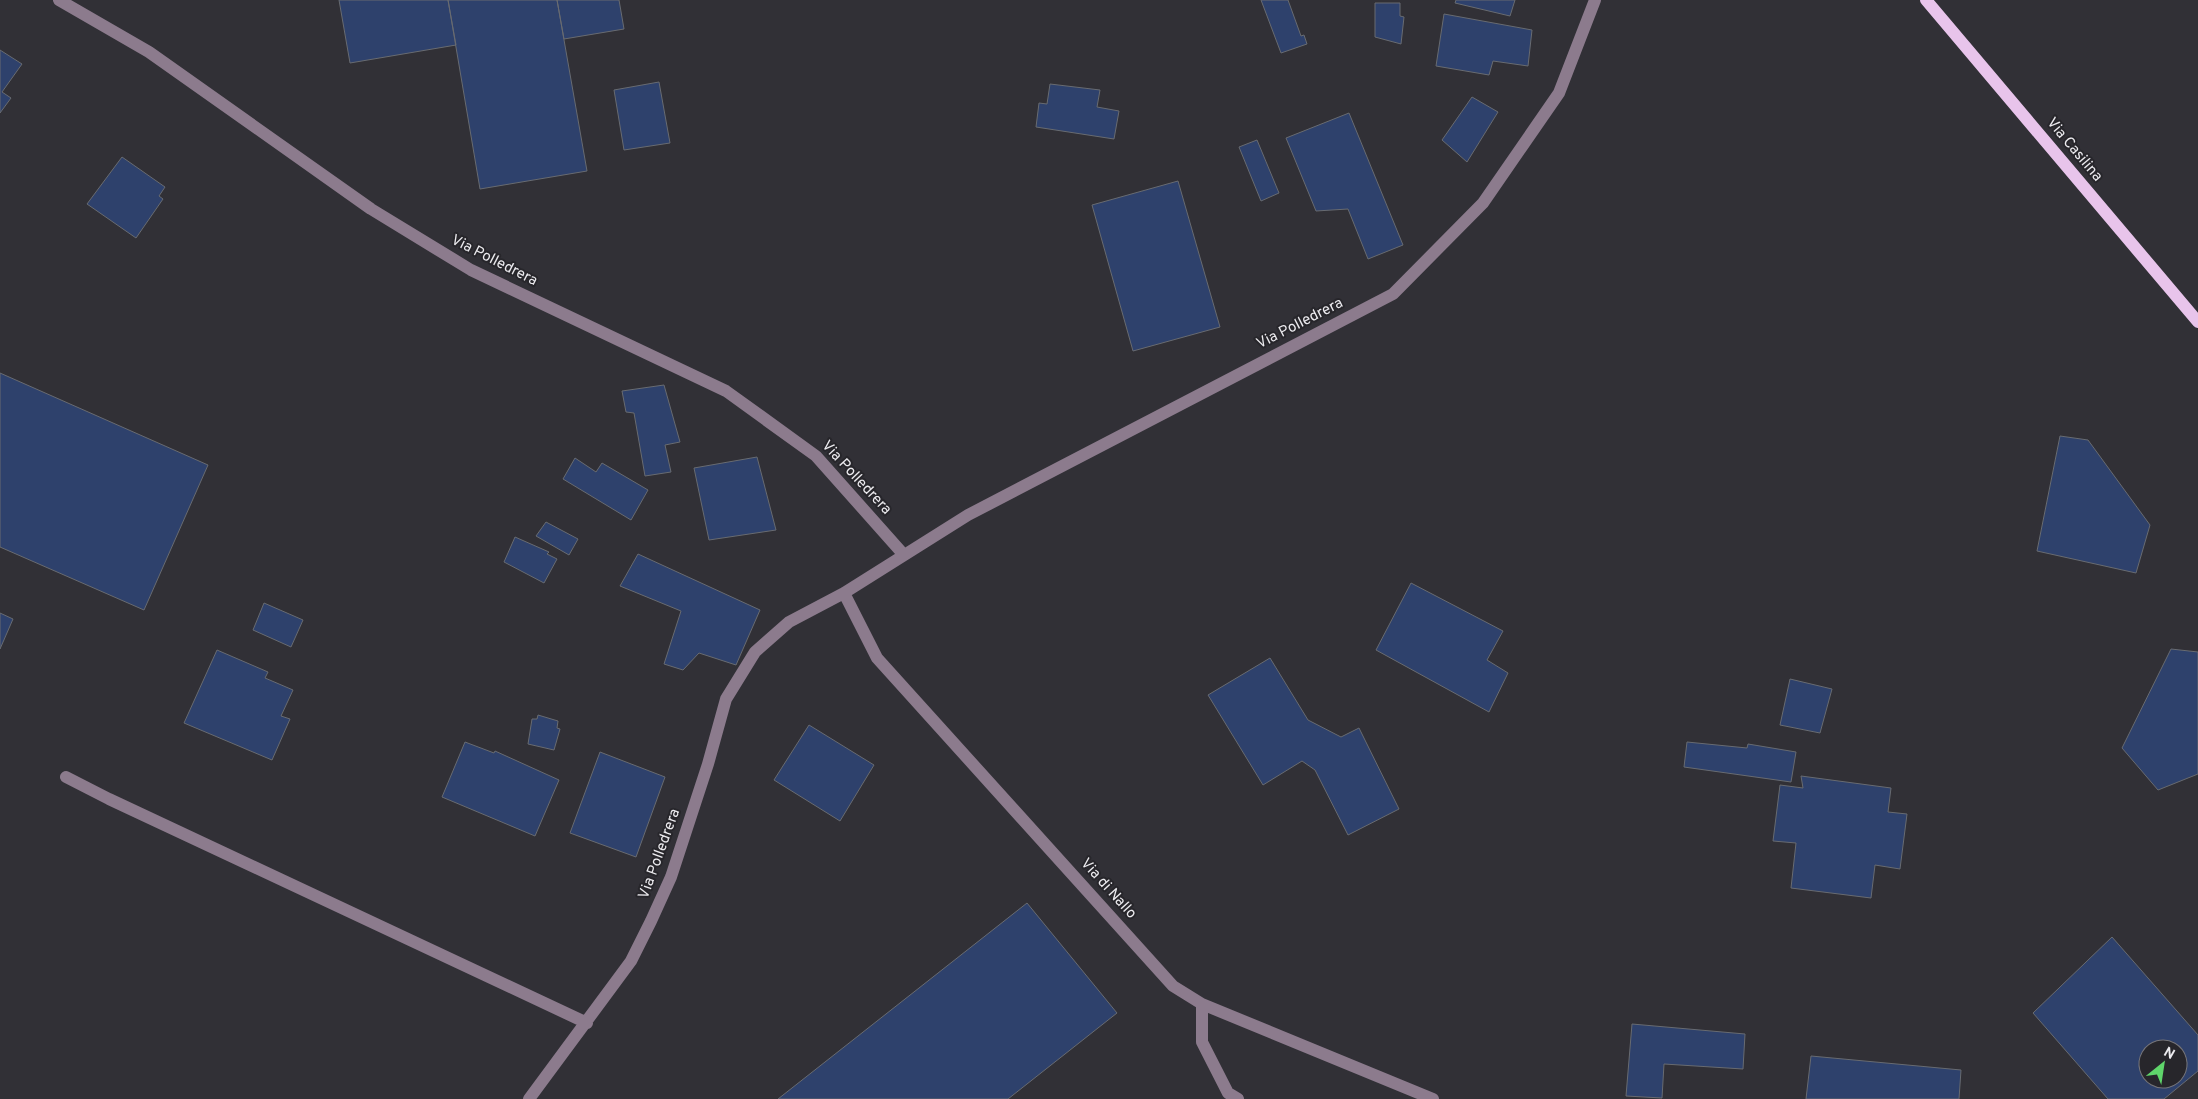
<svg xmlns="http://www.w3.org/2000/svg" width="2198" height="1099" viewBox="0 0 2198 1099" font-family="Overpass,sans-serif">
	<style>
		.building { fill: #2e416c; stroke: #686b71; fill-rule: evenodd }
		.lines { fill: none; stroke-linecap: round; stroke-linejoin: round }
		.minor { stroke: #8c7b8d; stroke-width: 12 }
		.major { stroke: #e8c4eb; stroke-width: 12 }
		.labels { text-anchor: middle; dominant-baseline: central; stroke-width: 4; stroke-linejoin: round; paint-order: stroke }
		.street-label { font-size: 15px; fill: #ecebef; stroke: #27262b }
	</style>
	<rect width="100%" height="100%" fill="#313036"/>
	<path class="building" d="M339,0H448L456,45L350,63Z
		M448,0H557L587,171L480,189Z
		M557,0H619L624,29L564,39Z
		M1261,0H1288L1301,36L1304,35L1307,44L1281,53Z
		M1456,0H1515L1510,16L1455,3Z
		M1375,3H1400V16L1404,17L1401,44L1375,37Z
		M1444,14L1532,30L1528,66L1493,61L1489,75L1436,66Z
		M0,50L22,64L2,92L11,98L0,113Z
		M659,82L670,143L624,150L614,90Z
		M1050,84L1100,90L1097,107L1119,111L1114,139L1036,127L1039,103L1047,104Z
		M1472,97L1498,112L1467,162L1442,140Z
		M1349,113L1403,245L1368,259L1348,209L1316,211L1286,138Z
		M1257,140L1279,193L1261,201L1239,147Z
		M122,157L165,187L159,196L163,199L136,238L87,204Z
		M1178,181L1220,327L1133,351L1092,205Z
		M0,373L208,465L144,610L0,547Z
		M664,385L680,442L665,445L671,472L645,476L634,413L626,412L622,391Z
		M2060,436L2088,440L2150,525L2136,573L2037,551Z
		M757,457L776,530L709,540L694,468Z
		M575,458L596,472L602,463L648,490L631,520L563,479Z
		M546,522L578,539L569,555L536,536Z
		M515,537L549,552L547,554L557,559L544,583L504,562Z
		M638,554L760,610L736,665L699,653L683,670L664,664L681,611L620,586Z
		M1411,583L1503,631L1487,660L1508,673L1489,712L1376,650Z
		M264,603L303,620L291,647L253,630Z
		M0,613L13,619L0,649Z
		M2171,649L2198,652V774L2158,790L2122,748Z
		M217,650L268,672L265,678L293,690L281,716L290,719L272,760L184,723Z
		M1270,658L1308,720L1341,737L1359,728L1399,809L1348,835L1315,770L1302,761L1263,785L1208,695Z
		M1790,679L1832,689L1820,733L1780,725Z
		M538,715L558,721L557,728L560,729L554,750L528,744L532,719H537Z
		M809,725L874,765L840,821L774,780Z
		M465,742L494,753L495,751L559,780L535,836L442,797Z
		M1687,742L1747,748L1748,744L1796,752L1791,782L1684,767Z
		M600,752L665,777L636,857L570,833Z
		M1801,776L1891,788L1888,812L1907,814L1900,869L1875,865L1871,898L1791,888L1796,843L1773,841L1780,785L1803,788Z
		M1027,903L1117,1013L1008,1099H778Z
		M2112,937L2198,1035V1071L2164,1099H2108L2033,1013ZM2148,1049H2178V1079H2148Z
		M1632,1024L1745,1034L1743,1069L1664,1064L1662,1098L1626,1096Z
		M1811,1056L1961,1070L1959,1099H1806Z"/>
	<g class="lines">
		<path class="minor" d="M59,0L149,52L371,209L471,270L726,391L816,456L904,555
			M844,593L877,658L1173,986L1202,1004L1433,1099
			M66,777L109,799L587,1023
			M1202,1004V1042L1228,1093L1238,1099
			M529,1099L631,961L651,921L671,877L708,764L726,699L755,652L789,622L844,593L968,515L1393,294L1483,203L1559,93L1595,0"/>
		<path class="major" d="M1926,0L2198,322"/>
	</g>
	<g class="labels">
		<g class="street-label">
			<text transform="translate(2074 150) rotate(50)">Via Casilina</text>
			<text transform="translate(494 261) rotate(27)">Via Polledrera</text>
			<text transform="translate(1300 324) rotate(-27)">Via Polledrera</text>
			<text transform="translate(856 478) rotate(47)">Via Polledrera</text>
			<text transform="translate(660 854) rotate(-70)">Via Polledrera</text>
			<text transform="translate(1108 889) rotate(48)">Via di Nallo</text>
		</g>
	</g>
	<g transform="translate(2163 1064) rotate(30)"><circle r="24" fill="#27262b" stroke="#767579"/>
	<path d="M0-4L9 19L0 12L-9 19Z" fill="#5fd56b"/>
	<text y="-8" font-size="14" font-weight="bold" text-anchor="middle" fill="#ecebef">N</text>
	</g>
</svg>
